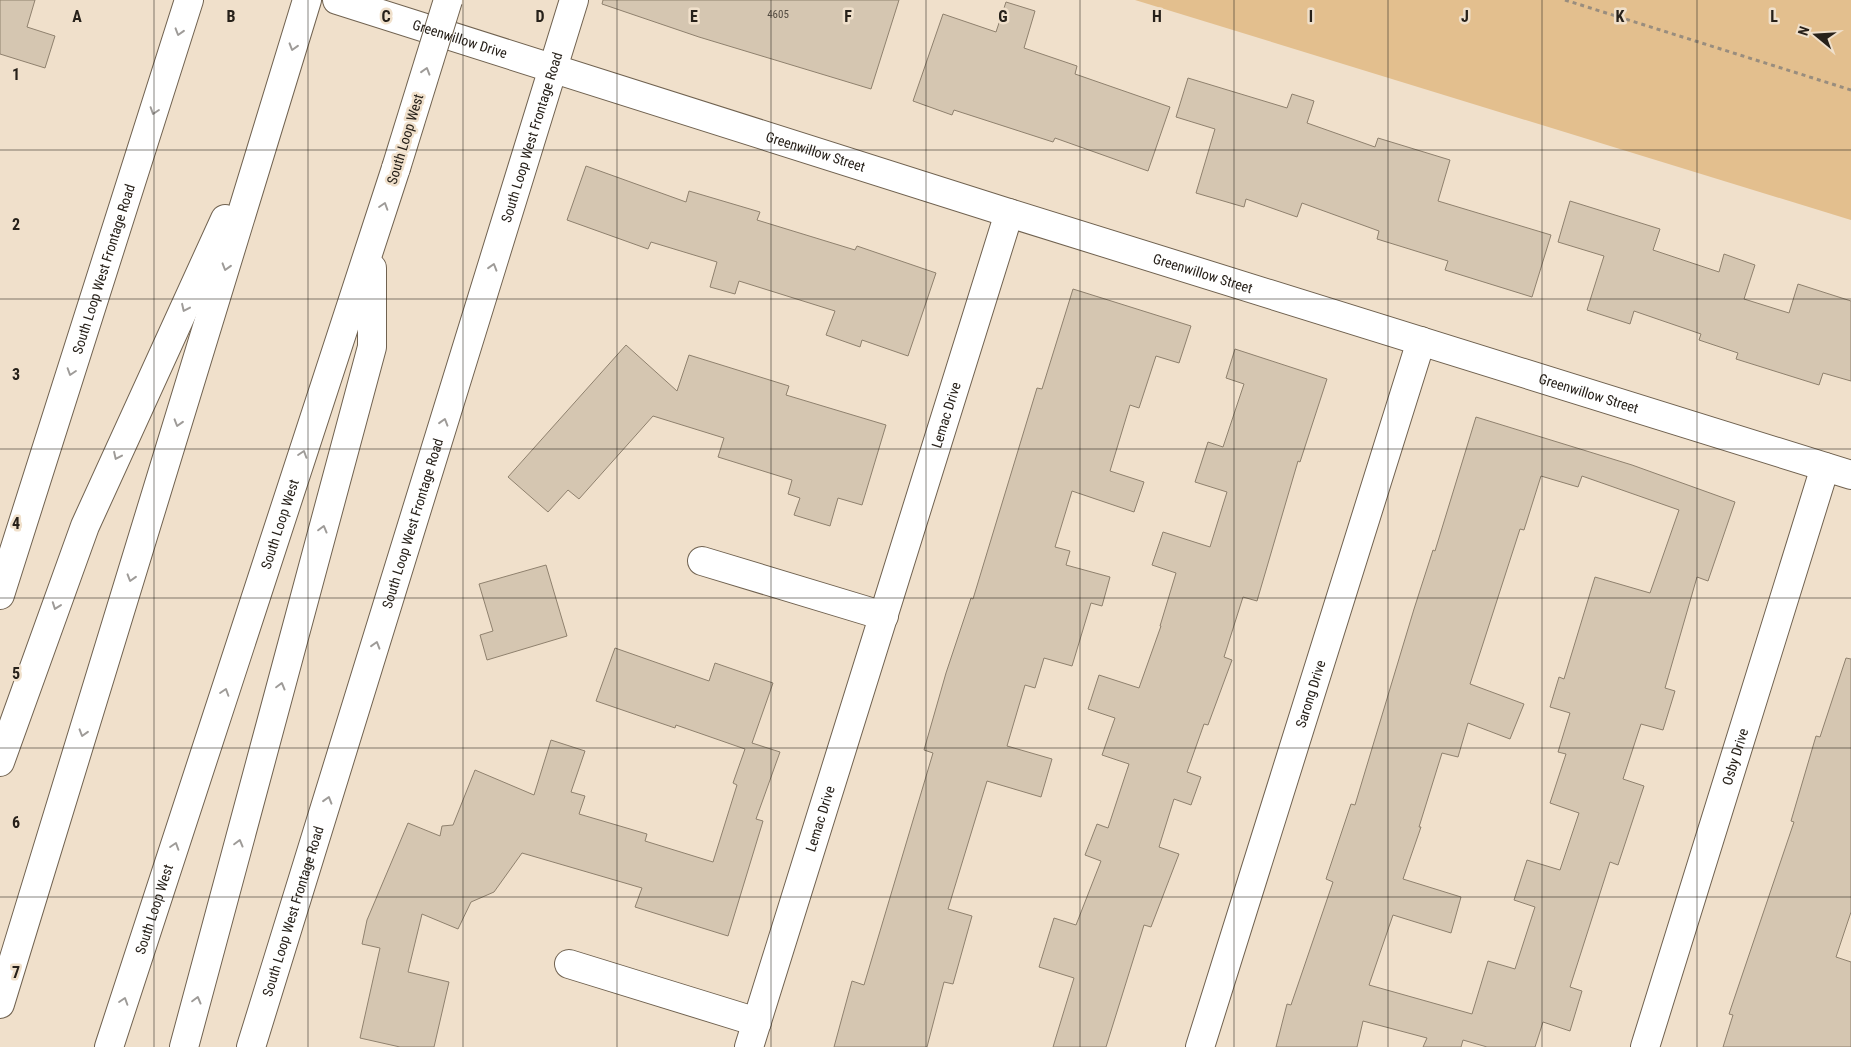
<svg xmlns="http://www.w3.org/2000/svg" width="1851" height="1047" viewBox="0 0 1851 1047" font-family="'Roboto Condensed',sans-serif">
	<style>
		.green { fill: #e3bf8e }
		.building { fill: #d5c6b1; stroke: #8f816e; fill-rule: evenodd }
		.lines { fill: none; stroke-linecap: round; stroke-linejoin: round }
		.street-casing { stroke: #706250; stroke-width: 30 }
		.secondary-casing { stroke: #706250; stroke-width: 30 }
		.highway-casing { stroke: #706250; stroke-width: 30 }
		.path { stroke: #998d7e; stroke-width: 3; stroke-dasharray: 4 4; stroke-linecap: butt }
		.street { stroke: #fff; stroke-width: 28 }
		.secondary { stroke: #fff; stroke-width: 28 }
		.highway { stroke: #fff; stroke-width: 28 }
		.highway-bridge-casing { stroke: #706250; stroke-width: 30; stroke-linecap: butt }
		.highway-bridge { stroke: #fff; stroke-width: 28 }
		.oneway { stroke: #9e9b98 }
		.grid { fill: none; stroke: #27211a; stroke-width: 1; stroke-opacity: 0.55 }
		.labels { text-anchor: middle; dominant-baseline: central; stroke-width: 5; stroke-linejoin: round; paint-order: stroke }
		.number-label { font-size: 11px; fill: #524a40 }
		.street-label { font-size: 14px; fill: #27211a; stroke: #f0e0cb }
		.grid-label { font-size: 16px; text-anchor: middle; font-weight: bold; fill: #27211a; stroke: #f0e0cb; stroke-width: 5; stroke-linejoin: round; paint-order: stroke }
	</style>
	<rect width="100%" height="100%" fill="#f0e0cb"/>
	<path class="green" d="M1135,0H1851V220Z"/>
	<path class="building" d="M0,0H35L27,27L55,36L45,68L0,54Z
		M603,0H899L871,89L699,37L602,4Z
		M1006,2L1035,11L1024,48L1077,66L1075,74L1170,107L1148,171L1055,138L1053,142L954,110L952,115L913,101L943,14L996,32Z
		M1188,78L1287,108L1292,94L1314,101L1307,123L1375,147L1378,138L1450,160L1438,201L1551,235L1532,297L1445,270L1448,261L1377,239L1379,231L1302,203L1297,217L1246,199L1244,207L1196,193L1215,129L1176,117Z
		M586,166L686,202L689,191L760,212L757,220L855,250L857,246L936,273L908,356L862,340L860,347L826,335L835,311L739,281L735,294L710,287L717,262L651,242L648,249L567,220Z
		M1570,201L1660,229L1653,250L1719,272L1724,254L1755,265L1744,299L1789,313L1798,284L1851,301V381L1823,373L1819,385L1736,359L1738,353L1699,340L1701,334L1634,311L1630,324L1587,310L1604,256L1558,242Z
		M1073,289L1191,326L1179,363L1156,356L1139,408L1130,405L1110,471L1144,482L1134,512L1072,491L1055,547L1070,551L1066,565L1110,577L1102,606L1091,603L1072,666L1044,658L1035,688L1025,685L1007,746L1052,759L1041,797L987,781L948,909L972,916L953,984L944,982L927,1047H834L852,981L864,985L933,753L924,750L946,673L971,598L973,599L1037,388L1042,389Z
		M626,345L677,391L689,355L789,386L786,395L886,425L862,505L838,498L830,526L794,515L800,498L788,494L792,480L718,457L724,438L653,416L579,499L568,490L548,512L508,477Z
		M1235,349L1327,379L1300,462L1298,461L1257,601L1243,597L1224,657L1232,660L1208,725L1204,724L1187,772L1201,777L1191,805L1174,799L1159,847L1179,854L1151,927L1144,925L1106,1047H1053L1074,978L1039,967L1054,918L1076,925L1101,861L1085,855L1097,824L1108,828L1129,764L1102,755L1115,718L1088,709L1099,675L1139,688L1161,626H1160L1176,573L1152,565L1163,532L1210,547L1227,492L1195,482L1208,442L1223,447L1244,384L1226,378Z
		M1476,417L1632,465L1735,502L1708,581L1697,577L1665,688L1675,691L1663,730L1641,724L1623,779L1644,786L1618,865L1610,862L1570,987L1582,991L1570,1031L1543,1022L1535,1047H1487L1463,1040L1461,1047H1423L1427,1038L1363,1021L1357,1047H1276L1287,1004L1291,1005L1333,882L1326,879L1351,804L1355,805L1414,609L1433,550L1435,551ZM1541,476L1578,487L1582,476L1679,510L1650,593L1595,577L1564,679L1559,677L1550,707L1570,713L1558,752L1566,754L1550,803L1579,813L1560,870L1527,860L1514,900L1535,907L1515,969L1488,961L1472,1014L1369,985L1393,915L1451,933L1461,897L1403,879L1421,827H1419L1442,753L1458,757L1468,723L1510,739L1524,704L1470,684L1520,529L1524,530Z
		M546,565L567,636L487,660L480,635L493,631L479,584Z
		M615,648L709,681L715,663L773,683L752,743L780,752L756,819L763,821L728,936L635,907L642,888L522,853L494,892L471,902L458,929L422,914L408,972L449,982L434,1047H400L360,1038L380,948L362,944L367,920L408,823L440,836L442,826L453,825L475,770L534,795L551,740L585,751L571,792L585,796L579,814L647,834L645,841L713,862L737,785L733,783L745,749L676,725L675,728L596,701Z
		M1846,658L1851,659V912L1836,957L1851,962V1047H1723L1733,1015L1729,1014L1794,822L1791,821L1816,736L1820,737Z"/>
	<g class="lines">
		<g class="street-casing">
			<g id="street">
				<path id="s1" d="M337,0L1009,213L1851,475"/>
				<path d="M702,561L884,616"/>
				<path d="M569,964L757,1022"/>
				<path id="s2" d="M749,1047L1009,213"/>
				<path id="s3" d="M1200,1047L1421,341"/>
				<path id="s4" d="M1645,1047L1825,467"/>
			</g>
		</g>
		<g class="secondary-casing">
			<g id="secondary">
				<path id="s5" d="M0,595L189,0"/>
				<path id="s6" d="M251,1047L574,0"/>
			</g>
		</g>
		<g class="highway-casing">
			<g id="highway">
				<path d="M0,762L85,526L225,219"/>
				<path d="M0,1004L307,0"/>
				<path id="s7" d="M109,1047L396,168"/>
				<path d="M184,1047L372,347V268"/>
			</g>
		</g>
		<path class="path" d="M1565,0L1851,90"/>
		<use href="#street" class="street"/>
		<use href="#secondary" class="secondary"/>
		<use href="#highway" class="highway"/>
		<g class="highway-bridge-casing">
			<path id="highway-bridge" d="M396,168L448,0"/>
		</g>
		<use href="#highway-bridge" class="highway-bridge"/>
	</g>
	<defs><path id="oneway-chevron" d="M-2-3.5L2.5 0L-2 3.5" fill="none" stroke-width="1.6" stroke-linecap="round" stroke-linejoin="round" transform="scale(1.25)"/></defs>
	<g class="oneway">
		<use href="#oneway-chevron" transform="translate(179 32) rotate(107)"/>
		<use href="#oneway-chevron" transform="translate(293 47) rotate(107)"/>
		<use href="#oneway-chevron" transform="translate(426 71) rotate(-73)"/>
		<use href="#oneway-chevron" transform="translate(154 111) rotate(108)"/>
		<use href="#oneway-chevron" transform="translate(384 206) rotate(-72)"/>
		<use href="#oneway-chevron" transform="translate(226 267) rotate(107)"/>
		<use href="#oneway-chevron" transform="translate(493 267) rotate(-73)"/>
		<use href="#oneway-chevron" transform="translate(185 308) rotate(115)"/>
		<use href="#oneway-chevron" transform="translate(71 372) rotate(108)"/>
		<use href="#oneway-chevron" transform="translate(444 422) rotate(-73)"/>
		<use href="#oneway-chevron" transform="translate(178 423) rotate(107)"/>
		<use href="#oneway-chevron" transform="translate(303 454) rotate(-72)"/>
		<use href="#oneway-chevron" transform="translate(117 456) rotate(115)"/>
		<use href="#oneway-chevron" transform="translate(323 529) rotate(-75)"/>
		<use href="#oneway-chevron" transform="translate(131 578) rotate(107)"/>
		<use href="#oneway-chevron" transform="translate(56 606) rotate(110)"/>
		<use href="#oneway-chevron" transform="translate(376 645) rotate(-73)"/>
		<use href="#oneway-chevron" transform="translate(281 686) rotate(-75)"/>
		<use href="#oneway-chevron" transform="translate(225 692) rotate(-72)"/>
		<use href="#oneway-chevron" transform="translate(83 733) rotate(107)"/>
		<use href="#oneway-chevron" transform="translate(328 800) rotate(-73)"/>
		<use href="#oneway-chevron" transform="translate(239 843) rotate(-75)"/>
		<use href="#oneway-chevron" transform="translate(175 846) rotate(-72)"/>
		<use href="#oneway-chevron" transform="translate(197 1000) rotate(-75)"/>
		<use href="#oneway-chevron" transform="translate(124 1001) rotate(-72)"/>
	</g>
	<path class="grid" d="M154,0V1047M308,0V1047M463,0V1047M617,0V1047M771,0V1047M926,0V1047M1080,0V1047M1234,0V1047M1388,0V1047M1542,0V1047M1697,0V1047M0,150H1851M0,299H1851M0,449H1851M0,598H1851M0,748H1851M0,897H1851"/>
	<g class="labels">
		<g class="number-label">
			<text x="778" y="14">4605</text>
		</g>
		<g class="street-label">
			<text stroke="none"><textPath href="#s1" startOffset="129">Greenwillow Drive</textPath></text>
			<text stroke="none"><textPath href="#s6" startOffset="952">South Loop West Frontage Road</textPath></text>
			<text transform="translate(405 139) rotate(-73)">South Loop West</text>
			<text stroke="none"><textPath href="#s1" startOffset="502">Greenwillow Street</textPath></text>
			<text stroke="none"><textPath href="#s5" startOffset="342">South Loop West Frontage Road</textPath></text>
			<text stroke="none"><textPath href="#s1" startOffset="908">Greenwillow Street</textPath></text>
			<text stroke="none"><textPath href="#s1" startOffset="1312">Greenwillow Street</textPath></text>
			<text stroke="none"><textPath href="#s2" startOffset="662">Lemac Drive</textPath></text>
			<text stroke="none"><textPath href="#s7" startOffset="550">South Loop West</textPath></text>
			<text stroke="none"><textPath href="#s6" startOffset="548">South Loop West Frontage Road</textPath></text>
			<text stroke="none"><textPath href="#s3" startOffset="370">Sarong Drive</textPath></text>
			<text stroke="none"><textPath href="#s4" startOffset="304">Osby Drive</textPath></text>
			<text stroke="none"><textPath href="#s2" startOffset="239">Lemac Drive</textPath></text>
			<text stroke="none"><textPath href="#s7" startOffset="145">South Loop West</textPath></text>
			<text stroke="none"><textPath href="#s6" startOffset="142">South Loop West Frontage Road</textPath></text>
		</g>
	</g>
	<g class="grid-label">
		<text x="77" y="22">A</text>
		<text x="231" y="22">B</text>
		<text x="386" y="22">C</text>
		<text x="540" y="22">D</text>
		<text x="694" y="22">E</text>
		<text x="848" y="22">F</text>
		<text x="1003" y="22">G</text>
		<text x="1157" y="22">H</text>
		<text x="1311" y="22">I</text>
		<text x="1465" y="22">J</text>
		<text x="1620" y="22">K</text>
		<text x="1774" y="22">L</text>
		<text x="16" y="80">1</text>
		<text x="16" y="230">2</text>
		<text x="16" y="380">3</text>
		<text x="16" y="529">4</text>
		<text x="16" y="679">5</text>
		<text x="16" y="828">6</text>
		<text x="16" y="978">7</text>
	</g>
	<g transform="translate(1816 35) rotate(288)" stroke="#f0e0cb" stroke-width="4" paint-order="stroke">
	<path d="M0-4L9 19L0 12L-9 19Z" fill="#27211a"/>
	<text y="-8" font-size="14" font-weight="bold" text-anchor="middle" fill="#27211a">N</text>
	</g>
</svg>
